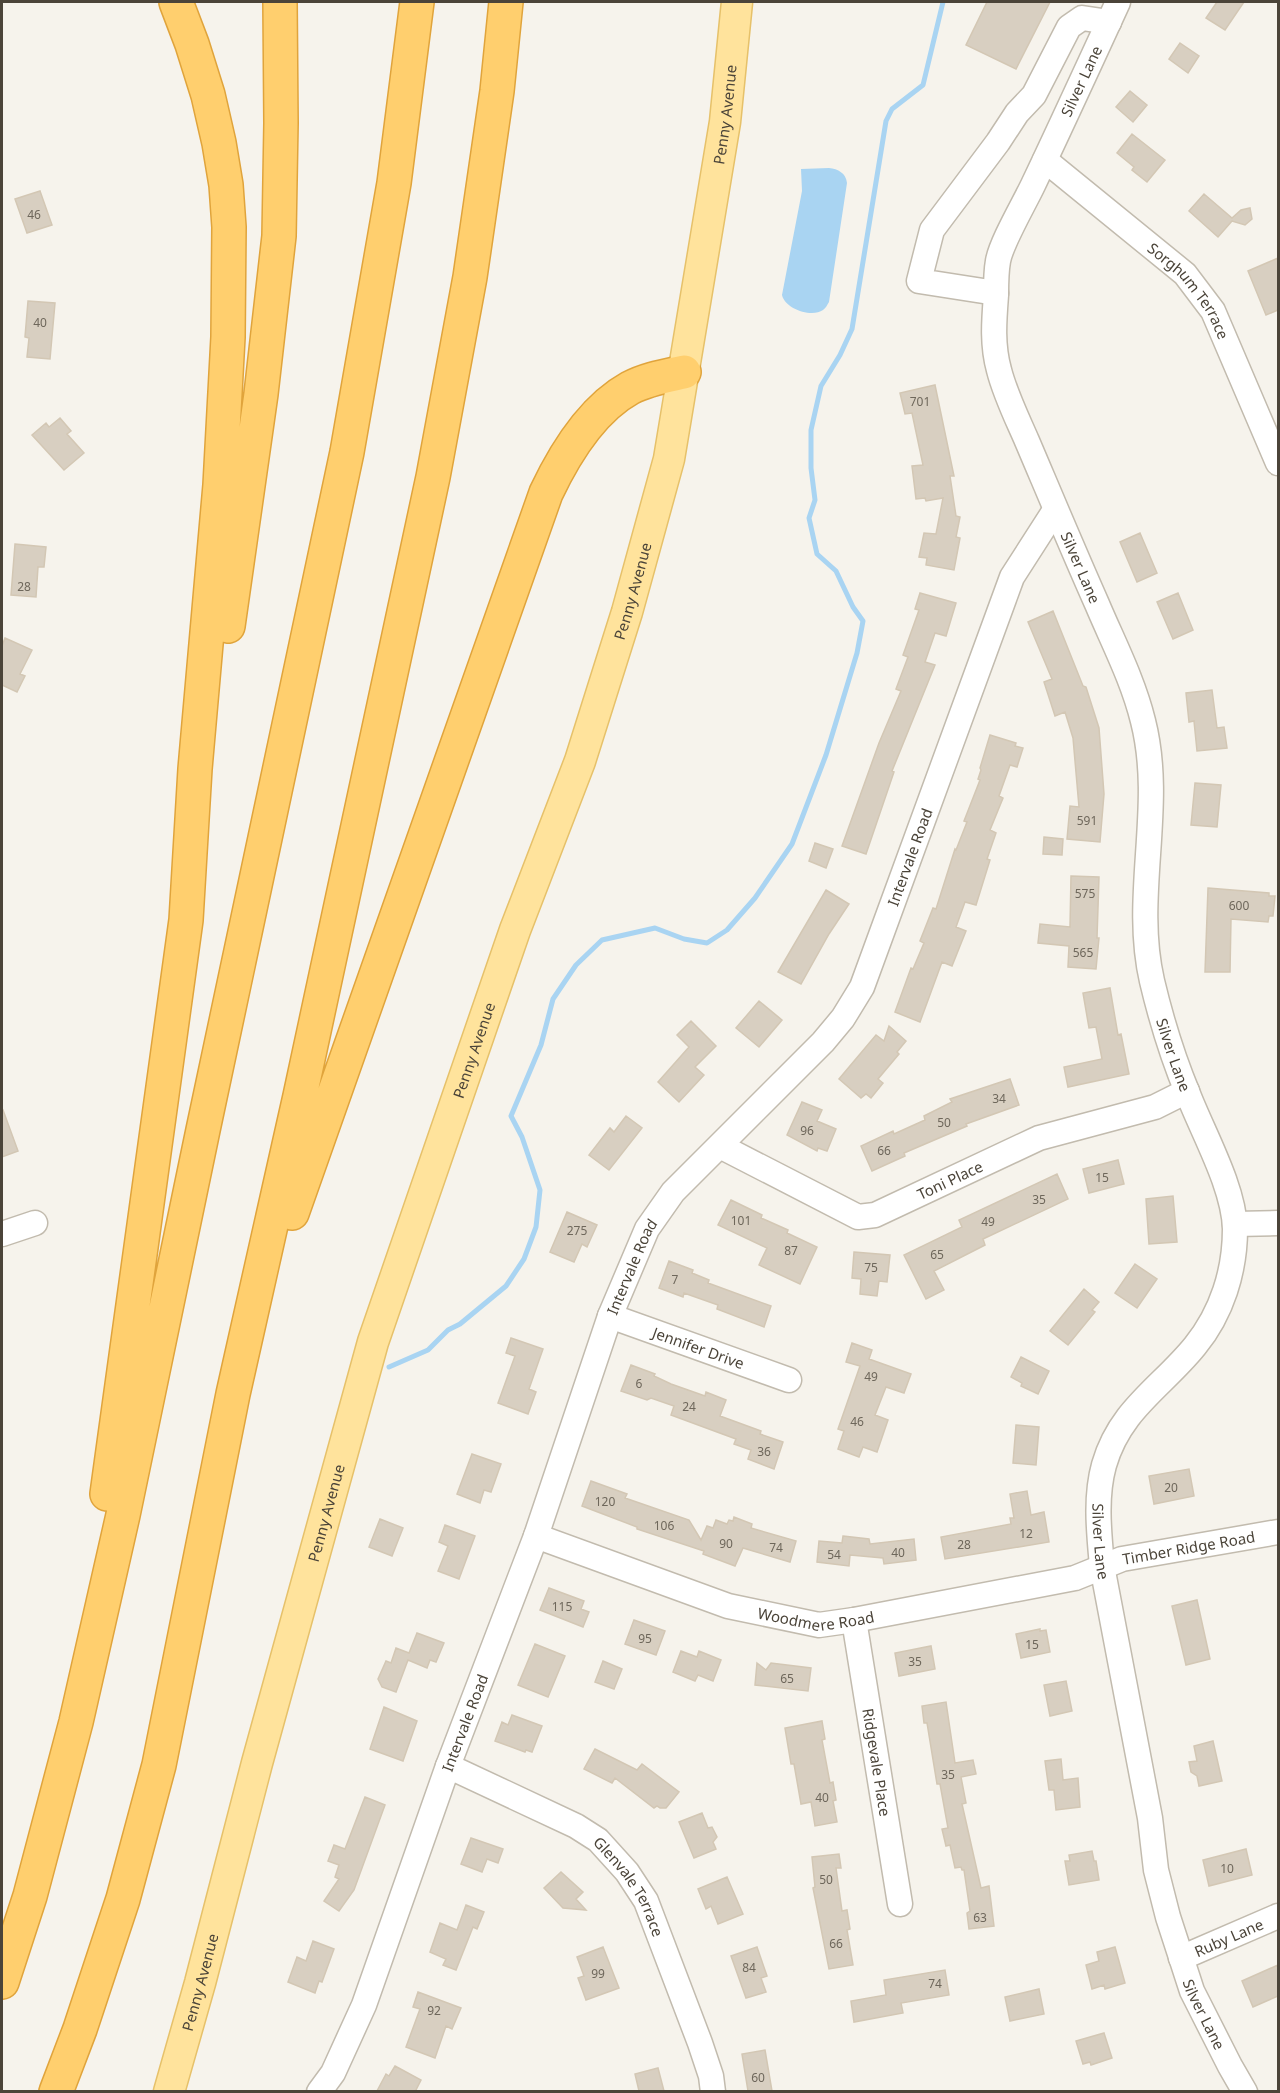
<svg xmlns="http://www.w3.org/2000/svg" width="1280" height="2093" viewBox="0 0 1280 2093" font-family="'Noto Sans',sans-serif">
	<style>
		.water { fill: #a9d4f2 }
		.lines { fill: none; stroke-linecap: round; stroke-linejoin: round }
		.stream { stroke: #a9d4f2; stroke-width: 5 }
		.building { fill: #d8cfc1; stroke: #d3c7b4; stroke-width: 1.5 }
		.minor-casing { stroke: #c2bbae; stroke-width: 27 }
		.major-casing { stroke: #e6c16a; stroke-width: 33 }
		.highway-casing { stroke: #e0a43c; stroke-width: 36 }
		.minor { stroke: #fff; stroke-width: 24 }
		.major { stroke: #ffe39c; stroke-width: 30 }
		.highway { stroke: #ffcf6e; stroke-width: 33 }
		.labels { text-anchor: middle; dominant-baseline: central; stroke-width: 5; stroke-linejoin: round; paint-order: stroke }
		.number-label { font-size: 12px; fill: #6e675b }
		.street-label { font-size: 15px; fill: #4b4439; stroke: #fff }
	</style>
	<rect width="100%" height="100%" fill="#f6f3ec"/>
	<path class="water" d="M829,168C838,169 846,173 847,183L829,302C827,305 826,308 823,310C812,318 785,309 782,295L802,191L801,169Z"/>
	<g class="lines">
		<path class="stream" d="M389,1367L428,1350L448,1330L460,1324L506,1286L524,1259L536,1227L540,1190L522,1137L511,1116L541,1045L553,999L576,965L602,940L655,928L684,939L707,943L727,930L755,898L792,844L826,755L857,653L863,621L853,607L836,571L817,554L809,518L815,500L811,468V430L821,386L840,355L852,329L886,121L892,109L923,85L943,2"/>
	</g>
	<path class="building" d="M987,2H1050L1016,69L966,45Z
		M1217,2H1244L1225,30L1206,18Z
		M1180,43L1199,56L1188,73L1169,59Z
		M1130,91L1147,105L1133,122L1116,107Z
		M1132,134L1165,160L1147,182L1132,170L1134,167L1117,153Z
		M40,191L52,225L27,233L15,199Z
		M1204,194L1232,218L1241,210L1250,208L1252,219L1245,225L1232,221L1218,237L1189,211Z
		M1278,258V310L1266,315L1248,271Z
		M28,301L55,303L50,359L27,357L29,338L25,337Z
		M935,385L954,476H950L956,516L960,517L956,537L960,538L954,570L926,565L927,558L919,557L924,533L936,534L943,498L926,501L925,498L916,499L912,466L923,465L912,413L905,414L900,393Z
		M60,418L71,431L67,434L84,453L64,470L32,435L46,423L49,427Z
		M1140,533L1157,573L1137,582L1120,542Z
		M15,544L46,547L44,567H38L36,597L11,595Z
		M920,593L956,603L946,636L935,633L925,662L935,665L892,771L894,772L866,854L842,846L879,743L901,691L896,689L908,657L903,655L919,610L915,609Z
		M1178,593L1193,630L1173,639L1157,602Z
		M1053,611L1083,686L1086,687L1099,728L1104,794L1100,842L1067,839L1070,806L1079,807L1073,738L1065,712L1055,716L1044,682L1052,679L1028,622Z
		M5,638L32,650L20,674L25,676L17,692L2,685V646Z
		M1212,690L1217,728L1224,727L1227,748L1197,751L1194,721L1189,722L1186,693Z
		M990,735L1016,743L1015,746L1023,748L1017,767L1010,765L999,796L1003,798L990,830L996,833L987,859L990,860L976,905L965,902L956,927L966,931L952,966L942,962L920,1022L895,1012L911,968L913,969L924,943L920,941L933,908L936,909L955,849L956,850L967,822L964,821L980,780L978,779L981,770L980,768Z
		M1195,783L1221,785L1217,827L1191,825Z
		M1044,837L1063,839L1062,855L1043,854Z
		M815,843L833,849L826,868L809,861Z
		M1071,876L1099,877L1097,938H1099L1096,969L1068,967L1069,946L1038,943L1040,924L1070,927Z
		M1208,888L1269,893V896H1275L1273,916H1269L1268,922L1231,919L1230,972H1205Z
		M826,890L849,904L829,934L801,984L778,972Z
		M1110,988L1118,1035L1121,1034L1129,1074L1068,1087L1064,1067L1102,1059L1096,1027L1089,1028L1083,993Z
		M759,1001L782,1020L759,1047L736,1028Z
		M691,1021L716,1046L695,1067L704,1075L679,1102L658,1082L689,1047L677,1035Z
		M889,1026L906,1041L897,1052L899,1054L878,1079L883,1083L871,1098L866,1094L861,1098L839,1079L876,1035L884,1041Z
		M1010,1079L1019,1105L966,1124L967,1126L904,1153L905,1156L872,1171L861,1146L893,1131L894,1134L925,1120L924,1116L952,1102L950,1099Z
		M802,1102L822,1110L817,1121L836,1129L827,1151L818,1148L817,1151L787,1135Z
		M3,1110L18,1151L2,1157V1111Z
		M626,1116L642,1128L609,1170L589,1155L610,1128L614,1132Z
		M1118,1160L1124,1184L1089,1193L1083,1169Z
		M1057,1174L1068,1199L983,1239L985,1245L934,1271L944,1290L926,1299L904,1255L962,1227L959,1220Z
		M1173,1196L1177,1242L1149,1244L1146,1199Z
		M731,1200L762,1215L761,1218L788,1230L787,1233L817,1247L800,1284L759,1265L767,1248L718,1225Z
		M567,1212L597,1225L587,1247L582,1244L574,1262L550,1252Z
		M854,1252L890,1255L887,1282L879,1281L877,1296L860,1294L861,1279L852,1278Z
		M669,1261L693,1270L692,1273L709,1280L708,1283L771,1306L764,1327L717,1309L718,1305L684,1293L683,1297L659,1288Z
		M1135,1264L1157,1279L1137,1308L1115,1293Z
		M1084,1289L1099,1302L1092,1310L1095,1312L1068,1345L1050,1331Z
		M511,1338L543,1349L529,1389L536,1392L528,1414L498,1403L515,1356L506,1353Z
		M852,1343L872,1350L869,1359L911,1374L904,1393L886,1387L875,1415L888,1420L877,1452L863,1447L859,1457L838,1449L844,1431L838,1429L860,1366L846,1362Z
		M1021,1357L1049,1371L1038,1394L1021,1386L1022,1383L1011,1377Z
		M631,1365L655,1374L654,1376L671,1384L705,1396L706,1392L726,1400L720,1416L761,1431L760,1434L783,1442L774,1469L748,1459L751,1450L734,1444L736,1439L671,1415L674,1406L651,1398L647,1400L621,1391Z
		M1016,1425L1039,1427L1036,1465L1013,1463Z
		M472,1454L501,1464L491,1492L484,1490L480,1503L457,1494Z
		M1189,1469L1194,1496L1154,1504L1149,1476Z
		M591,1481L627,1494L625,1498L689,1520L701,1540L707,1526L713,1528L716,1520L727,1524L729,1520L733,1521L734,1517L752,1524L751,1528L796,1541L790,1562L743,1548L735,1566L703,1554L704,1551L637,1529V1527L582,1506Z
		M1027,1491L1031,1515L1044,1512L1049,1542L945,1559L941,1537L1011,1524L1010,1518H1014L1010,1494Z
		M380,1519L403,1528L392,1556L369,1547Z
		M445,1525L475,1536L459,1579L438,1571L448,1546L439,1542Z
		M843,1536L869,1539L870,1544L914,1539L916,1560L884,1564L883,1558L850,1555L849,1566L817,1562L819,1541L842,1543Z
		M549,1588L584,1601L581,1609L589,1612L583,1627L540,1610Z
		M1197,1600L1210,1659L1186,1665L1172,1606Z
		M634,1620L665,1631L656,1655L625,1644Z
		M1040,1629V1631L1046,1630L1050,1652L1021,1658L1016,1634Z
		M417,1633L444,1643L436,1662L430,1660L427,1668L408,1660L396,1692L382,1687L378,1679L386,1661L391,1663L396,1648L409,1653Z
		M535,1644L565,1656L548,1697L518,1685Z
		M931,1646L935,1669L899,1676L895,1653Z
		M681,1651L697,1657L699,1651L721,1660L713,1681L698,1675L695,1681L673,1672Z
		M603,1661L622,1669L614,1689L595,1682Z
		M757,1663L766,1670L771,1663L811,1668L808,1691L755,1685Z
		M1066,1681L1072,1711L1050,1716L1044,1685Z
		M946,1702L955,1763L973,1760L976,1774L961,1777L966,1803L962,1804L981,1888L989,1886L994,1926L969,1929L967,1913L970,1911L964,1870H962L961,1867L955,1868L950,1845L946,1846L942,1829L948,1828L940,1784H937L927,1723H924L922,1706Z
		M384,1707L417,1721L403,1761L370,1749Z
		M512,1715L542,1726L532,1752L526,1750L525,1752L495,1741L502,1722L508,1725Z
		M822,1721L825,1739L822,1740L830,1783L833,1782L836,1800L833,1801L837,1822L815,1826L811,1802L801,1804L794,1764H791L785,1728Z
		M1213,1741L1222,1781L1199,1786L1197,1776L1191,1772L1189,1762L1197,1761L1194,1746Z
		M595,1749L637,1770L642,1764L679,1792L666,1808H660L657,1806L654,1808L615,1778L612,1783L584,1769Z
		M1061,1759L1063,1780L1078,1778L1080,1807L1056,1810L1054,1790H1049L1045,1761Z
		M365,1797L385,1805L354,1890L339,1911L324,1901L339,1879L335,1877L339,1865L328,1861L334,1845L345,1849Z
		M702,1813L708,1828L712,1827L717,1837L713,1842L716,1849L694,1858L679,1822Z
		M471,1838L503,1849L498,1863L487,1859L482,1872L461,1864Z
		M1246,1849L1252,1875L1209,1886L1203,1860Z
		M1092,1851L1094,1861H1096L1099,1880L1069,1885L1065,1861H1070L1069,1855Z
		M839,1854L841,1868H836L842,1911L847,1910L850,1929L847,1930L853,1965L829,1969L813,1888L815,1887L812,1857Z
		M561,1872L583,1892L576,1899L586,1910L563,1908L544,1888Z
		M727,1877L743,1914L718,1924L711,1906L706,1909L698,1889Z
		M466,1905L484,1912L477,1929L473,1927L456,1970L443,1965L446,1959L430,1952L440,1923L457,1930Z
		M313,1941L334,1949L322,1982L319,1981L315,1993L288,1982L297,1957L306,1961Z
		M603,1947L619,1988L586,2000L578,1978L584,1976L577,1957Z
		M757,1947L767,1976L761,1978L766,1992L746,1998L731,1956Z
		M1115,1947L1125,1983L1105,1989L1104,1985L1092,1989L1086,1965L1099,1961L1097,1952Z
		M1278,1965V1996L1253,2007L1242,1981Z
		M945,1970L949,1995L901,2003L903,2013L854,2022L851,2001L886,1995L884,1980Z
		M1039,1989L1044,2014L1010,2021L1005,1997Z
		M418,1992L461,2008L452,2029L446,2026L435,2058L406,2047L420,2009L413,2007Z
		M1104,2033L1112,2058L1091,2065L1090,2062L1083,2064L1076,2041Z
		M765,2050L772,2091H748L742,2054Z
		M395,2066L421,2080L416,2090L418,2091H377L386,2074L389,2076Z
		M658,2068L664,2091H639L635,2074Z"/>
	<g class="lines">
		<g class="minor-casing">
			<g id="minor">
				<path id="s1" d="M1118,2C1090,63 1062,124 1033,185C1024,204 1001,243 998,261C996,272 996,284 996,295C994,321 992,345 999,370C1005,394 1017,418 1027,441C1050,495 1073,550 1097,604C1113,642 1133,680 1143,721C1165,807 1132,895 1152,981C1161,1019 1173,1058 1188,1094C1203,1133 1234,1187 1235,1229C1235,1271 1222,1313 1195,1346C1162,1387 1120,1409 1104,1465C1095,1497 1099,1533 1102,1566L1150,1818L1156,1870L1168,1917L1192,1991L1230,2066L1245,2092"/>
				<path id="s2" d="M1045,160L1185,274L1213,311L1278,463"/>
				<path d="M996,293L919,281L932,230L998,142L1017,113L1034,95L1069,27L1082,18L1109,22"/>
				<path id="s3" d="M720,1146L858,1217L875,1215L1039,1138L1155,1107L1187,1091"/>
				<path d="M1235,1224L1278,1223"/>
				<path d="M2,1234L35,1223"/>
				<path id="s4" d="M610,1316L789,1380"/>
				<path id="s5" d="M536,1536L728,1606L819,1625L854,1620L1075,1578L1122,1559L1278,1532"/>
				<path id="s6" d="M854,1620L900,1904"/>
				<path id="s7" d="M448,1766L576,1826L598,1840L627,1872L646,1901L700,2043L711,2076L713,2092"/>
				<path id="s8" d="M1181,1958L1278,1916"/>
				<path id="s9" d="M319,2092L333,2073L364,2005L448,1766L536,1536L610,1316L647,1229L673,1192L823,1042L843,1018L862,987L1012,577L1055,510"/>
			</g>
		</g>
		<g class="major-casing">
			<g id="major">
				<path id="s10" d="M169,2092L200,1983L257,1763L373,1342L515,930L580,761L627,612L669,459L725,122L737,2"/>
			</g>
		</g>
		<g class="highway-casing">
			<path id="highway" d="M228,626L261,394L279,236L281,123L280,2
				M292,1213L546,493C564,455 592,409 630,388C647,379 666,376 684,372
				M107,1494L186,920L195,769L220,485L228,337L229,227L226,185L219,143L208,95L192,44L176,2
				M2,1982L30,1896L76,1722L123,1515L203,1130L347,452L394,183L417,2
				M56,2092L80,2029L123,1899L159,1765L233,1394L300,1096L433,477L470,277L497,91L506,2"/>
		</g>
		<use href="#minor" class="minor"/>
		<use href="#major" class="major"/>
		<use href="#highway" class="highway"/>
	</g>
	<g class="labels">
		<g class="number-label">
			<text x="34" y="214">46</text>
			<text x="40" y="322">40</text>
			<text x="920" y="401">701</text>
			<text x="24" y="586">28</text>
			<text x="1087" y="820">591</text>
			<text x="1085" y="893">575</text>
			<text x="1239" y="905">600</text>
			<text x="1083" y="952">565</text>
			<text x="999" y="1098">34</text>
			<text x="944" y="1122">50</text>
			<text x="807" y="1130">96</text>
			<text x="884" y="1150">66</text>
			<text x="1102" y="1177">15</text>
			<text x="1039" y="1199">35</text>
			<text x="741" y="1220">101</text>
			<text x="988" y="1221">49</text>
			<text x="577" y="1230">275</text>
			<text x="791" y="1250">87</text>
			<text x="937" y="1254">65</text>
			<text x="871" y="1267">75</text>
			<text x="675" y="1279">7</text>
			<text x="871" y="1376">49</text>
			<text x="639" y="1383">6</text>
			<text x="689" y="1406">24</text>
			<text x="857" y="1421">46</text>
			<text x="764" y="1451">36</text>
			<text x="1171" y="1487">20</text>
			<text x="605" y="1501">120</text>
			<text x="664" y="1525">106</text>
			<text x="1026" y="1533">12</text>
			<text x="726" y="1543">90</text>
			<text x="964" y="1544">28</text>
			<text x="776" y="1547">74</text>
			<text x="898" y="1552">40</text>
			<text x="834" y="1554">54</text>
			<text x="562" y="1606">115</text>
			<text x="645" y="1638">95</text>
			<text x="1032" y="1644">15</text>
			<text x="915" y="1661">35</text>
			<text x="787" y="1678">65</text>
			<text x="948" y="1774">35</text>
			<text x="822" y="1797">40</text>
			<text x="1227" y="1868">10</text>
			<text x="826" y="1879">50</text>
			<text x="980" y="1917">63</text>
			<text x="836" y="1943">66</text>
			<text x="749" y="1967">84</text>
			<text x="598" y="1973">99</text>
			<text x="935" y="1983">74</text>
			<text x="434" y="2010">92</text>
			<text x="758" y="2077">60</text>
		</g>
		<g class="street-label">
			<text transform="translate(1081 81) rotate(-65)">Silver Lane</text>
			<text stroke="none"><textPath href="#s10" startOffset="2058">Penny Avenue</textPath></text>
			<text stroke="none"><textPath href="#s2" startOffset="196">Sorghum Terrace</textPath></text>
			<text stroke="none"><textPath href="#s1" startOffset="609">Silver Lane</textPath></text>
			<text stroke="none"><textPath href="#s10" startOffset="1572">Penny Avenue</textPath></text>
			<text stroke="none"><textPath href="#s9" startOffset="1388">Intervale Road</textPath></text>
			<text stroke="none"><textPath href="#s10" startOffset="1086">Penny Avenue</textPath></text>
			<text stroke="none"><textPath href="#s1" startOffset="1113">Silver Lane</textPath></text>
			<text stroke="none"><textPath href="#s3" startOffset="255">Toni Place</textPath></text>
			<text stroke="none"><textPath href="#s9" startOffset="884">Intervale Road</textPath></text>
			<text stroke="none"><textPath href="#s4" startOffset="94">Jennifer Drive</textPath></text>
			<text stroke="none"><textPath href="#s10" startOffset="600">Penny Avenue</textPath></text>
			<text stroke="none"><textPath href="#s1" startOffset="1653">Silver Lane</textPath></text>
			<text stroke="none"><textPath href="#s5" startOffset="676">Timber Ridge Road</textPath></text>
			<text stroke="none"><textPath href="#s5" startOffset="294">Woodmere Road</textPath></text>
			<text stroke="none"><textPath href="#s9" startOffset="398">Intervale Road</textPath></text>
			<text stroke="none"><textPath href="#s6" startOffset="144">Ridgevale Place</textPath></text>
			<text stroke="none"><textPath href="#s7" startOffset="224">Glenvale Terrace</textPath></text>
			<text stroke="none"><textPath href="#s8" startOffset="52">Ruby Lane</textPath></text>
			<text stroke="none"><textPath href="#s10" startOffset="114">Penny Avenue</textPath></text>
			<text stroke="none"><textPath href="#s1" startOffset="2139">Silver Lane</textPath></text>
		</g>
	</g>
	<rect width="1280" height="2093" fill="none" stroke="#4b4439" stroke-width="6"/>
</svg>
